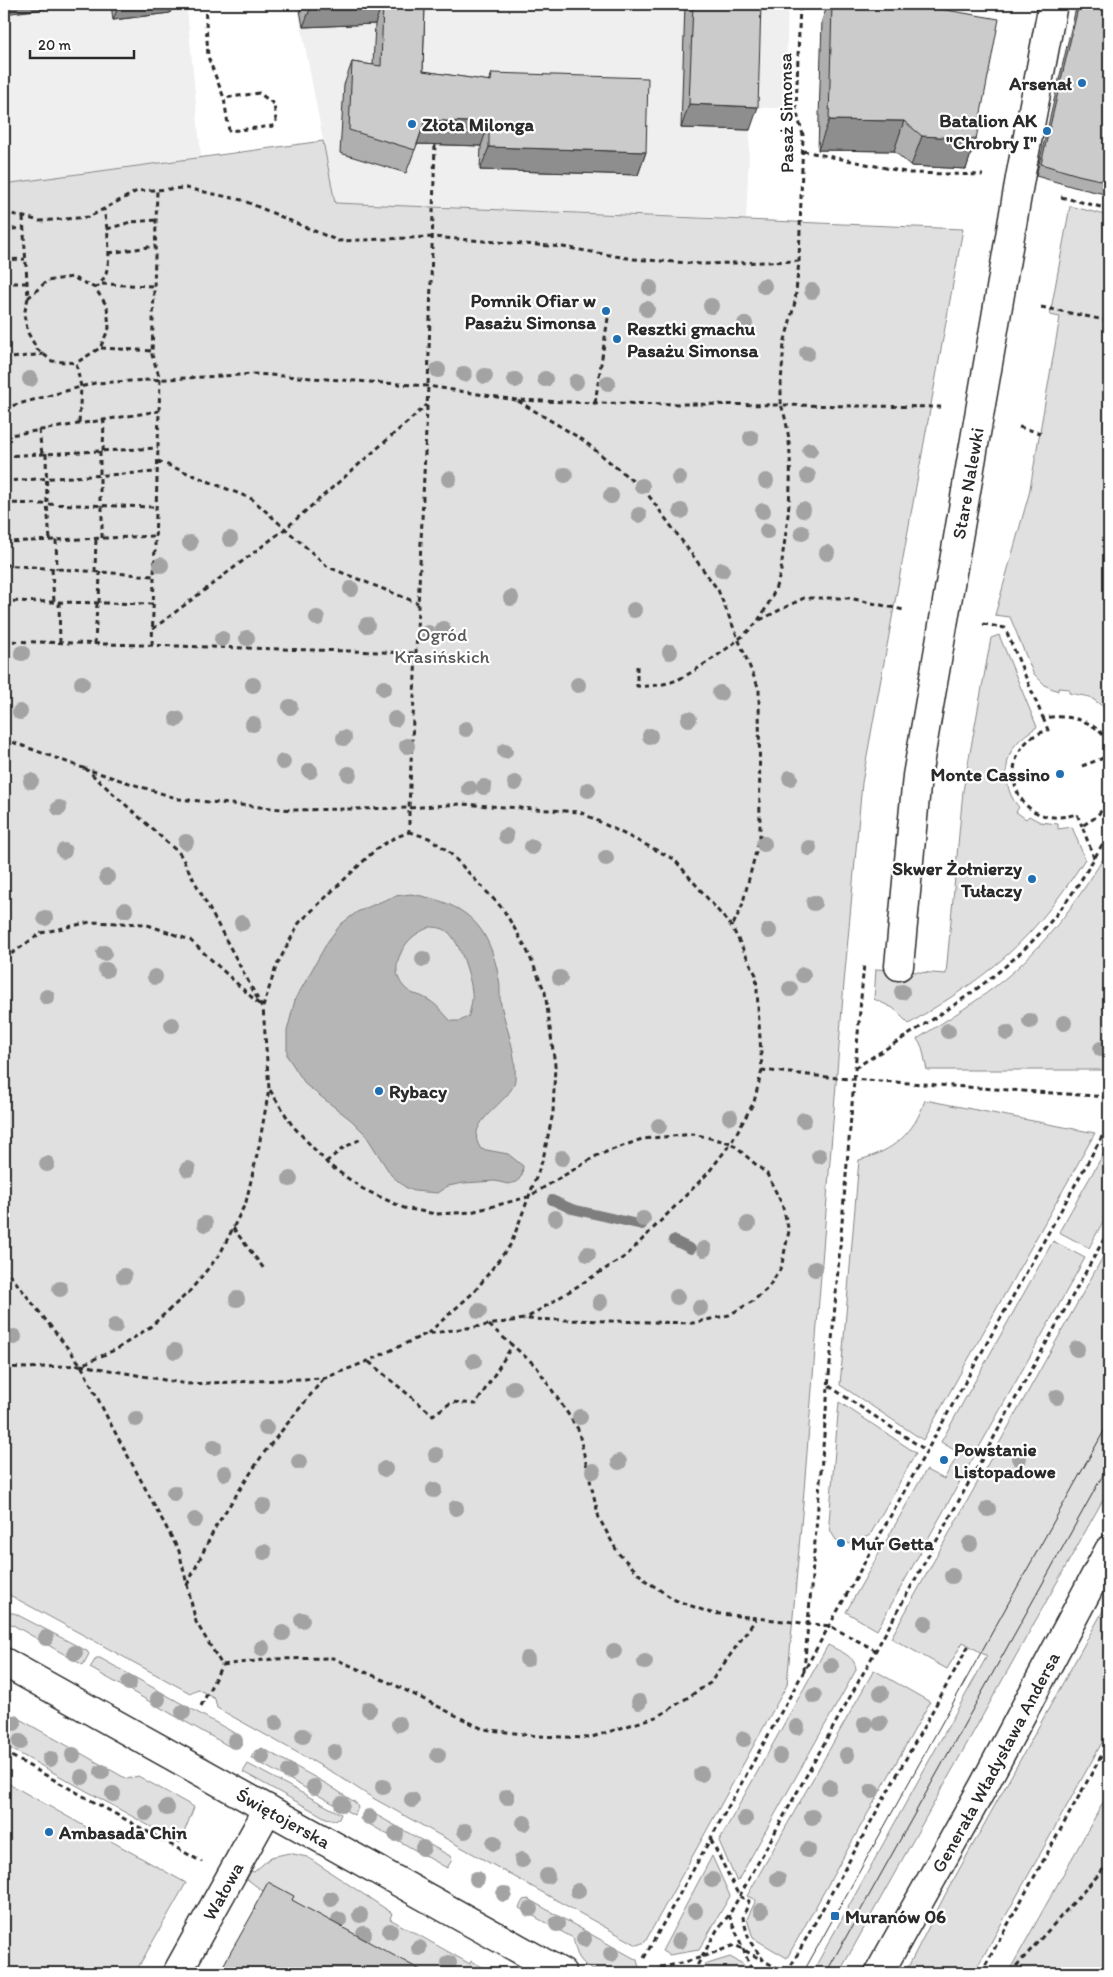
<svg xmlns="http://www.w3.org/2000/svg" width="1113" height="1977" viewBox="0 0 1113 1977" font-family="Itim,sans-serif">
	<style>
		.built { fill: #efefef }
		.green { fill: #e0e0e0; stroke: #868686 }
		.water { fill: #b6b6b6; stroke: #7e7e7e; fill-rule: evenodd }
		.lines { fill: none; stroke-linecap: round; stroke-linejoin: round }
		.stream { stroke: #7e7e7e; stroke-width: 10 }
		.minor-casing { stroke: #2b2b2b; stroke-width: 31 }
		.major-casing { stroke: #2b2b2b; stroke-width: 31 }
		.path { stroke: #2b2b2b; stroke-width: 3; stroke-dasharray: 5 4; stroke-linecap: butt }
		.minor { stroke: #fff; stroke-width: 28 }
		.major { stroke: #fff; stroke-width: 28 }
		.tram { stroke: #2b2b2b; stroke-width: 1 }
		.tree { fill: #a3a3a3 }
		.wall { fill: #afafaf; stroke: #2b2b2b }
		.shaded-wall { fill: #8e8e8e; stroke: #2b2b2b }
		.building { fill: #cbcbcb; stroke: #2b2b2b }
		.poi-dot { fill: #1f6fb2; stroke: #fff; stroke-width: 2 }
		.labels { text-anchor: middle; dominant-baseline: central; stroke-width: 4.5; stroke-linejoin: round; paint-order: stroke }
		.poi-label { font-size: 19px; font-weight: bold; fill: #2b2b2b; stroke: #fff; text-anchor: start }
		.street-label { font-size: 19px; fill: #2b2b2b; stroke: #fff }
		.park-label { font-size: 19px; fill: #585858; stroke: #fff }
	</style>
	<rect width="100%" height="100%" fill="#fff"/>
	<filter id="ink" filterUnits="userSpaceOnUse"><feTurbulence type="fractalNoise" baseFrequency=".02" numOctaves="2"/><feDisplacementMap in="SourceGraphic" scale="10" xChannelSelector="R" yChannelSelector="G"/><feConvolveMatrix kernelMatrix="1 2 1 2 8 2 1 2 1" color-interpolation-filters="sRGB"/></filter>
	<g filter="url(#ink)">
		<path class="built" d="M4,4H169L170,9L187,8L201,157L4,184Z
			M297,4H788L785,108H751L746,219L335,203Z"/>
		<path class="green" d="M323,141L335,203L963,229L862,783L844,983L803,1503L787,1685L645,1942L637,1945L371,1797L334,1773L217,1708L215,1699L198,1689L190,1693L4,1592V184Z
			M1070,206L1109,216V711L1090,697L1069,693V689L1058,688V691L1046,686L1033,673L1010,617L995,615L1029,494L1060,317L1050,315Z
			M999,635L1037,727C1029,732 1022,737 1016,744C1002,761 1004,792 1019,807L1016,812L1026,819L1029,816L1040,822L1058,824V829L1072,827L1085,859C1058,901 1028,940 988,971C963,991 935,1007 909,1024L893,1008L874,999L876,969L946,974L963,791L991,638Z
			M1109,849V1070H927L922,1047L917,1039C948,1019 980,1000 1008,976C1050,940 1081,896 1109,849Z
			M925,1100L1095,1133L923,1440L840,1385L859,1160C893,1151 914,1134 925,1100Z
			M1109,1144V1210L1089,1248L1059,1232Z
			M1053,1241L1085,1258L877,1630L846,1612L926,1470L944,1479L959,1453L941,1442Z
			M1109,1246V1489L839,1973H817L813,1971L987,1656L963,1642L947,1669L891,1638Z
			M839,1402L916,1453L870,1535L851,1544L836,1540L831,1532L829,1522Z
			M1109,1600V1730L974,1973H905L945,1895Z
			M10,1613H14L87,1651L89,1654L83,1665L6,1621Z
			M828,1645C839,1651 856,1656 856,1670L737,1882L719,1841Z
			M96,1658H100L238,1735L239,1742L236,1747L232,1748L90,1668Z
			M874,1670L930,1702L787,1958L753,1938L747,1919L756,1900L747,1896Z
			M17,1715L23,1721L127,1779L138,1776L194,1807L180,1843L4,1745V1720L6,1716Z
			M262,1748L327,1784L356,1803L358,1808L354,1815L251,1758L255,1751Z
			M248,1764L341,1814L339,1819L334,1820L326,1818L243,1772Z
			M4,1781L186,1883L135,1973H4Z
			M1109,1792V1973H1008Z
			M365,1811H369L450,1856L452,1860L447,1868L360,1819Z
			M289,1853L307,1857L392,1913L390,1919L470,1964L471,1961L492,1973H407L264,1892L247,1879L251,1871L254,1872L271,1857Z
			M712,1856L730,1896L699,1950L669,1955L662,1951Z
			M528,1899L637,1960L639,1968L636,1973C618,1973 593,1977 581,1960C576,1955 575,1945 573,1938L519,1908L523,1900Z
			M730,1957L743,1964L747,1973H701L704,1965Z"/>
		<path class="water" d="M411,894C465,903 489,923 499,979C501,987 499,997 501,1005C507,1031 517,1053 515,1080C512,1103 461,1122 481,1149L508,1154L523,1166L522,1175L517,1182L508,1184L495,1181L464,1183L448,1186L437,1193L414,1191L405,1187L391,1175L365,1134L351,1120L306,1085L287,1056V1031L295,1000L328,941L341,924L357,912L380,902L395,896ZM430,927C436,927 444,928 448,932C460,942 471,978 472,993C473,1000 470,1009 469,1016L460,1021H451C443,1013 436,1003 425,998C422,996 418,995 414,994C398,987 393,970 400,955C406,940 416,933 430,927Z"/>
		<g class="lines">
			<path class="stream" d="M552,1200L572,1209L642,1225
				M673,1240L691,1249"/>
			<g class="minor-casing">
				<g id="minor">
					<path id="s1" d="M899,966L917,776L1020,178L1053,4"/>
					<path id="s2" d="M4,1662L562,1973"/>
					<path id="s3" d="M177,1973L268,1809"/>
				</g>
			</g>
			<g class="major-casing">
				<g id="major">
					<path id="s4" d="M879,1973L983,1787L1109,1550"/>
				</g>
			</g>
			<path class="path" d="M205,4L208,57L224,98L229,131L273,126L276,121L274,104L259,93L224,98
				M803,151L910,173L983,175
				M1061,197L1109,209
				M4,212L40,221L89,217L137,191L186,188L242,200L338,241L432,237L563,247L633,259L702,264L799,261
				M23,217L28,298L24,315L28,333L37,349L52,361L76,363L81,387L79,424
				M107,229L131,222L156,220
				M4,230L24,228
				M109,253L155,246
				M4,260L25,259
				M4,283H27
				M102,284L154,286
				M95,288C117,273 107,231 104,209
				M28,298L47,281L72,277L95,288L107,306L109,328L100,348L76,363
				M1041,307L1109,321
				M101,348L153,351
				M4,359L43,354
				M518,401L583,440L646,492L718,590L759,689L760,836L742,906L732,927
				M595,403L608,318
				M4,408L95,383L255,374L428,386L516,400L595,403L781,405V382L784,344L795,302L799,261L803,135L796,110L800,4
				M1019,427L1041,433
				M39,430L42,454
				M4,436L159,411
				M100,451V506
				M103,451L104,420
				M46,453L47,504L50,540
				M4,456L158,448
				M158,461L252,499L328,567L418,603
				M4,481L157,472
				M4,503L156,507
				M102,538V506
				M56,540L57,569
				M4,542L156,536
				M4,565L154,576
				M52,569L54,602
				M95,572L96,538
				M4,601L154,604
				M59,602L60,643
				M99,603L100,572
				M760,620L804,598H849L904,610
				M983,624L1005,628L1043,718C1068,714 1096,719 1109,744
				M153,629L285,529L427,405
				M4,641L416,653
				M95,644L97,603
				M152,645L160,379L152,355L157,190
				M637,666V686C650,687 664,685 677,680C697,671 748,636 759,619C767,608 775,591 779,578C782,570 782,560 783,552C790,511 796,443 781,405L941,407
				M1043,718L1048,730C1044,732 1038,733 1034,736C1007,753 1007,796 1035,812C1049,819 1062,818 1077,814L1082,826
				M4,739L86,769
				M1082,766L1109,756
				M409,832L429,838L448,851L503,909L526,948L545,992L555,1065L553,1113L543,1159L511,1244L475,1291L427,1334
				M1094,858L1082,826L1096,817L1109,802
				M4,959L41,933L90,922L145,924L190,940L260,1005
				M262,1007L180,854L86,769L179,799L292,810L409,808L428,386L435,144
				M855,1068C926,1023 1001,982 1055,916C1076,891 1092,862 1109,833
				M270,1090L292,1125L329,1165L363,1189L404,1208L436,1214L471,1212L528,1197L598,1155L642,1139L693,1134L731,1143L708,1173L626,1256L525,1319
				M326,1162L343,1148L363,1138
				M233,1228L265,1270
				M4,1267L81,1365L108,1419L179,1551L196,1622L222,1665L273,1659L333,1658L395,1685L483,1729L538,1736L589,1738L659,1716L710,1683L756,1619
				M489,1325L536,1366L578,1429L599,1518L618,1553L646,1581L675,1600L711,1613L830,1626L875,1650
				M369,1362L433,1415L452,1402L476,1404L512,1346
				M81,1365L187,1384L325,1378L368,1361L426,1334L488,1325L524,1319L693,1323L729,1315L753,1301L768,1288L781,1268L789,1231L782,1204L767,1174L731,1143L754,1102L762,1070
				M4,1367L28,1368L81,1365L117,1349L150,1327L189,1292L220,1254L246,1202L259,1146L269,1089L263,1007L276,967L299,923L375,850L392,839L409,832V808L460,804L580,812L674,859L732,927L756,975L762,1070L837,1078L1109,1097
				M829,1386L927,1451
				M187,1585L216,1526L263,1454L324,1378
				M804,1671L864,963
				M201,1706L222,1665
				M4,1752L202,1862
				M711,1840L739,1896L749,1901L743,1918L749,1940L764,1961L787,1973
				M729,1915L753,1973
				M644,1958L1109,1124
				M660,1967C686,1964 710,1954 735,1945L762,1960
				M693,1973L717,1930L729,1915L1109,1230
				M787,1973L969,1645
				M981,1973L1109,1742
				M1010,1973L1109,1863"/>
			<use href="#minor" class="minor"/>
			<use href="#major" class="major"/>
			<path class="tram" d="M803,1973L1109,1422
				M826,1973L1109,1464"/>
		</g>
		<g class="tree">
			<circle cx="764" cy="286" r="8"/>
			<circle cx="650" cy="288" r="8"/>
			<circle cx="812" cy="291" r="8"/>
			<circle cx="711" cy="306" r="8"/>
			<circle cx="647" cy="309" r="8"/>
			<circle cx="745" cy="324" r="8"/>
			<circle cx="807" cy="353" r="8"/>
			<circle cx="438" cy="370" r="8"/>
			<circle cx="464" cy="374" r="8"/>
			<circle cx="485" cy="376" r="8"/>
			<circle cx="30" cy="379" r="8"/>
			<circle cx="545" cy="379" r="8"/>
			<circle cx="515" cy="380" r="8"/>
			<circle cx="576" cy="382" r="8"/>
			<circle cx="608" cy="383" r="8"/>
			<circle cx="751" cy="438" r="8"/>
			<circle cx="810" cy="450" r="8"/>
			<circle cx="565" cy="475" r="8"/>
			<circle cx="808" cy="476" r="8"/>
			<circle cx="679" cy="478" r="8"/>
			<circle cx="449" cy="479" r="8"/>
			<circle cx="766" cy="481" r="8"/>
			<circle cx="642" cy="486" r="8"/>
			<circle cx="611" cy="496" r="8"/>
			<circle cx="803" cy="510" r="8"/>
			<circle cx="681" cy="511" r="8"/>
			<circle cx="763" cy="511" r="8"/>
			<circle cx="639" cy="515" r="8"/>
			<circle cx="767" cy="531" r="8"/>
			<circle cx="802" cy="533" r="8"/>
			<circle cx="230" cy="539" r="8"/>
			<circle cx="190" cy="543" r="8"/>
			<circle cx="827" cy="553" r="8"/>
			<circle cx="161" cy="565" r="8"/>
			<circle cx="722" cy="570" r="8"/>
			<circle cx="351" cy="589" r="8"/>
			<circle cx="511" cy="598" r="8"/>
			<circle cx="634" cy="610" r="8"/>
			<circle cx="317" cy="618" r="8"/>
			<circle cx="367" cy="625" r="8"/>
			<circle cx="443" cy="629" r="8"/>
			<circle cx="428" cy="633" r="8"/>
			<circle cx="247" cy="638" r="8"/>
			<circle cx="222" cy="639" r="8"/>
			<circle cx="670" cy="652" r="8"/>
			<circle cx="22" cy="653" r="8"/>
			<circle cx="82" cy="683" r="8"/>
			<circle cx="253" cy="685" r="8"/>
			<circle cx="578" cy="685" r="8"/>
			<circle cx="384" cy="688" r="8"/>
			<circle cx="720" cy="693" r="8"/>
			<circle cx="290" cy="707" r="8"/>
			<circle cx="20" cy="712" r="8"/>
			<circle cx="177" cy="719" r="8"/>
			<circle cx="395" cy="719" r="8"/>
			<circle cx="689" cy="719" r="8"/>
			<circle cx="253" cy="724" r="8"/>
			<circle cx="466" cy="729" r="8"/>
			<circle cx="650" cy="736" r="8"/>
			<circle cx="344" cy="738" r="8"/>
			<circle cx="407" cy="746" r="8"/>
			<circle cx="505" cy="751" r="8"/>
			<circle cx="283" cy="762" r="8"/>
			<circle cx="310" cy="771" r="8"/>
			<circle cx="349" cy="774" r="8"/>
			<circle cx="790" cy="778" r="8"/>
			<circle cx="31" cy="781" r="8"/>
			<circle cx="515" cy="783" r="8"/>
			<circle cx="484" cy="787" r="8"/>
			<circle cx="469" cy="788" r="8"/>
			<circle cx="588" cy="790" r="8"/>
			<circle cx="59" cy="808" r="8"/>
			<circle cx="506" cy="836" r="8"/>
			<circle cx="186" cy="842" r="8"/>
			<circle cx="764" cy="844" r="8"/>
			<circle cx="532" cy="847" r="8"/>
			<circle cx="809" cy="848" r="8"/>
			<circle cx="64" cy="851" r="8"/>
			<circle cx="606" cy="858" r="8"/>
			<circle cx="107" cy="877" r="8"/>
			<circle cx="814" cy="903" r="8"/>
			<circle cx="125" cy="910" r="8"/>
			<circle cx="45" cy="918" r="8"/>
			<circle cx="242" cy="923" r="8"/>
			<circle cx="769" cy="931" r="8"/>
			<circle cx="104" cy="953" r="8"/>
			<circle cx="423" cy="959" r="8"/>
			<circle cx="106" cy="970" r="8"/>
			<circle cx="803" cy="975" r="8"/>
			<circle cx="155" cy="977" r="8"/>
			<circle cx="560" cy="978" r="8"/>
			<circle cx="790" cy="989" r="8"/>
			<circle cx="902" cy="992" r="8"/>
			<circle cx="47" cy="997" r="8"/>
			<circle cx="1030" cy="1021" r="8"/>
			<circle cx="1064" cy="1023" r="8"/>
			<circle cx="172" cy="1025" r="8"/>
			<circle cx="948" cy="1031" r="8"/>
			<circle cx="1007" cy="1033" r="8"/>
			<circle cx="1101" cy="1049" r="8"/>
			<circle cx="730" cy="1117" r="8"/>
			<circle cx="804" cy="1120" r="8"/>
			<circle cx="659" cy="1126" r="8"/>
			<circle cx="819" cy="1156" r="8"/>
			<circle cx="562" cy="1158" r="8"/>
			<circle cx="47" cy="1164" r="8"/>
			<circle cx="188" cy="1169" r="8"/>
			<circle cx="290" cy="1179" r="8"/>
			<circle cx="555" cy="1218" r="8"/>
			<circle cx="643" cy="1219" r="8"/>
			<circle cx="205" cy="1224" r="8"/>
			<circle cx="748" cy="1224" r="8"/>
			<circle cx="704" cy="1249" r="8"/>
			<circle cx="588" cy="1254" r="8"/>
			<circle cx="815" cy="1269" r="8"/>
			<circle cx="124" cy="1276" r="8"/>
			<circle cx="60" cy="1289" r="8"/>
			<circle cx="677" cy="1297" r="8"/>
			<circle cx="237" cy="1299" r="8"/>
			<circle cx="600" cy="1302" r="8"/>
			<circle cx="700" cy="1308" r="8"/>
			<circle cx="479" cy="1311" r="8"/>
			<circle cx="115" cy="1326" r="8"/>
			<circle cx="14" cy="1337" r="8"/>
			<circle cx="1077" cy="1349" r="8"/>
			<circle cx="175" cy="1351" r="8"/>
			<circle cx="474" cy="1361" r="8"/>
			<circle cx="513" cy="1388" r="8"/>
			<circle cx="1057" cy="1397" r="8"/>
			<circle cx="580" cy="1417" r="8"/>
			<circle cx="136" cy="1419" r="8"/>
			<circle cx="266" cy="1428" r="8"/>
			<circle cx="214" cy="1447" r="8"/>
			<circle cx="436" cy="1455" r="8"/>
			<circle cx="1019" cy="1458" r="8"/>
			<circle cx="299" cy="1462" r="8"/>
			<circle cx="619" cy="1462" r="8"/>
			<circle cx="385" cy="1469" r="8"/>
			<circle cx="593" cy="1471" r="8"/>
			<circle cx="225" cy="1473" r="8"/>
			<circle cx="434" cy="1490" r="8"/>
			<circle cx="174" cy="1493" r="8"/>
			<circle cx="263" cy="1506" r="8"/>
			<circle cx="456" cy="1508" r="8"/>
			<circle cx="988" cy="1509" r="8"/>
			<circle cx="195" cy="1520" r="8"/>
			<circle cx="970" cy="1544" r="8"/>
			<circle cx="264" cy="1552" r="8"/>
			<circle cx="952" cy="1576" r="8"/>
			<circle cx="302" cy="1620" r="8"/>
			<circle cx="925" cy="1623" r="8"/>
			<circle cx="283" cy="1633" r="8"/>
			<circle cx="46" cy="1638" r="8"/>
			<circle cx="262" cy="1648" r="8"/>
			<circle cx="614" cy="1651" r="8"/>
			<circle cx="75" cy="1653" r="8"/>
			<circle cx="527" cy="1659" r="8"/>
			<circle cx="645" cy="1662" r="8"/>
			<circle cx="831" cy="1666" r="8"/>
			<circle cx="129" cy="1683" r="8"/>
			<circle cx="881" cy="1693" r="8"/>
			<circle cx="814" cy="1696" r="8"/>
			<circle cx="158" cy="1699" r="8"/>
			<circle cx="639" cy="1702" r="8"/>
			<circle cx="369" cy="1709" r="8"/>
			<circle cx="183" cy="1712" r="8"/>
			<circle cx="14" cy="1723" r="8"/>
			<circle cx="276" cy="1723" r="8"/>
			<circle cx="880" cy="1723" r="8"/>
			<circle cx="399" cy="1724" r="8"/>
			<circle cx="865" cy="1724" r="8"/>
			<circle cx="797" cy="1727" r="8"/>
			<circle cx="303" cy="1736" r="8"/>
			<circle cx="744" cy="1739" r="8"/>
			<circle cx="235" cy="1741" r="8"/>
			<circle cx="20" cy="1742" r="8"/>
			<circle cx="334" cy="1752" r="8"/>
			<circle cx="73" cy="1755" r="8"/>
			<circle cx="438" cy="1755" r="8"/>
			<circle cx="847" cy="1755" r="8"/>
			<circle cx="780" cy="1756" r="8"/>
			<circle cx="262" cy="1757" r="8"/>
			<circle cx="50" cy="1759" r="8"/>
			<circle cx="102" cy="1772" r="8"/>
			<circle cx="289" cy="1772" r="8"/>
			<circle cx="701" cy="1774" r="8"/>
			<circle cx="82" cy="1777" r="8"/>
			<circle cx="314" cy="1787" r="8"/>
			<circle cx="383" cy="1787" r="8"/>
			<circle cx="829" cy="1787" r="8"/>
			<circle cx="872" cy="1791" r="8"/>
			<circle cx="113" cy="1794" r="8"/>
			<circle cx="507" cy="1797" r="8"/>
			<circle cx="412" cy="1800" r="8"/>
			<circle cx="342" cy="1804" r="8"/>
			<circle cx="167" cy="1808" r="8"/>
			<circle cx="146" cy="1813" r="8"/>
			<circle cx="369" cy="1817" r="8"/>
			<circle cx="812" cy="1817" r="8"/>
			<circle cx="745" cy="1819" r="8"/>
			<circle cx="524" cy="1823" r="8"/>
			<circle cx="465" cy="1831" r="8"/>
			<circle cx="396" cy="1834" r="8"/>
			<circle cx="494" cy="1843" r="8"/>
			<circle cx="423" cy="1848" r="8"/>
			<circle cx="808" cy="1850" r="8"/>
			<circle cx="522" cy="1860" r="8"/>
			<circle cx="547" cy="1876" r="8"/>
			<circle cx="477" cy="1879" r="8"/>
			<circle cx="778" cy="1879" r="8"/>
			<circle cx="712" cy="1880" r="8"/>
			<circle cx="578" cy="1891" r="8"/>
			<circle cx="504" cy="1894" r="8"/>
			<circle cx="331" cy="1899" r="8"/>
			<circle cx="530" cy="1909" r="8"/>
			<circle cx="695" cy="1911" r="8"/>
			<circle cx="761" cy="1911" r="8"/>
			<circle cx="360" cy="1915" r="8"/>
			<circle cx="339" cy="1920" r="8"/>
			<circle cx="557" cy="1924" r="8"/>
			<circle cx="390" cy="1931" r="8"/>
			<circle cx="364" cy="1934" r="8"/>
			<circle cx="584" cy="1939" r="8"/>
			<circle cx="679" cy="1941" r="8"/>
			<circle cx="419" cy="1948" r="8"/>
			<circle cx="611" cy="1954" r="8"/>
			<circle cx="449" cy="1963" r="8"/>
		</g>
		<path class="wall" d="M111,4H174L170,13L113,20Z
			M299,4H425L423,71L489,81L492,73L646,152L638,175L480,170L481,146L417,144L406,173L340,153L344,85L352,62L373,65L375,24L303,27Z
			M685,4H761L750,130L681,128Z
			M828,4H911L976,139L966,169L911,166L894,151L818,150L822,20Z
			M1077,4H1109L1105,90L1109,91V195L1074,187L1036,176Z"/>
		<path class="shaded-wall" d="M4,4H83L4,14Z
			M119,4H174L170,13L113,20Z
			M312,4H382L375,24L303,27Z
			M689,104L758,107L750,130L681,128Z
			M425,120L489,123L481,146L417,144Z
			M829,120L904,121L894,151L818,150Z
			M922,136L976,139L966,169L911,166Z
			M489,147L646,152L638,175L480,170Z"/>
		<path class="building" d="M383,4H425L423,71L491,81L492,73L648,78L646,152L489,147V123L425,120L415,150L349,130L352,62L381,66Z
			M693,4H761L758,107L689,104Z
			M832,4H911L999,19L976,139L922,136L904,121L829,120Z
			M1079,4H1109V71L1105,90L1109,91V182L1078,175L1041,164Z
			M268,1882L294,1896L292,1900L426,1973H219L255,1909L254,1908Z"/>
	</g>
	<g class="poi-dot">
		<circle cx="1082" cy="83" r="5"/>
		<circle cx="412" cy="124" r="5"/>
		<circle cx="1047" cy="131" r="5"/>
		<circle cx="606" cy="311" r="5"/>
		<circle cx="617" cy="339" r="5"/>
		<circle cx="1060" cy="774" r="5"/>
		<circle cx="1032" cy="879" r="5"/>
		<circle cx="379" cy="1091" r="5"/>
		<circle cx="944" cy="1460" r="5"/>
		<circle cx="841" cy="1543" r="5"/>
		<circle cx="49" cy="1832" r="5"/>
		<rect x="830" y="1911" width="10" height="10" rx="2.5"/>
	</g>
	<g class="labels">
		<g class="poi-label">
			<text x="1072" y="83" text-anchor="end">Arsenał</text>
			<text x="1037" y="120" text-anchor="end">Batalion AK<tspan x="1037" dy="22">"Chrobry I"</tspan></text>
			<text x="422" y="124">Złota Milonga</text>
			<text x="596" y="300" text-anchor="end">Pomnik Ofiar w<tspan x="596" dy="22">Pasażu Simonsa</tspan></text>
			<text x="627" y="328">Resztki gmachu<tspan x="627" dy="22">Pasażu Simonsa</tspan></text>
			<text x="1050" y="774" text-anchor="end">Monte Cassino</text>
			<text x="1022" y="868" text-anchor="end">Skwer Żołnierzy<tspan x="1022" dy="22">Tułaczy</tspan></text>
			<text x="389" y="1091">Rybacy</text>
			<text x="954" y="1449">Powstanie<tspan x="954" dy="22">Listopadowe</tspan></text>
			<text x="851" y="1543">Mur Getta</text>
			<text x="59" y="1832">Ambasada Chin</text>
			<text x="845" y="1916">Muranów 06</text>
		</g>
		<g class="street-label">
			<text transform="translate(786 113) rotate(-91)">Pasaż Simonsa</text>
			<text stroke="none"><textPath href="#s1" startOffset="488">Stare Nalewki</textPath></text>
			<text stroke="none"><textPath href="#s4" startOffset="241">Generała Władysława Andersa</textPath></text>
			<text stroke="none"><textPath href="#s2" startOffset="320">Świętojerska</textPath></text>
			<text stroke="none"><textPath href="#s3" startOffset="94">Wałowa</textPath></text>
		</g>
		<g class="park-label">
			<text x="442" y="634">Ogród<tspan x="442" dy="22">Krasińskich</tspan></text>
		</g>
	</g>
	<rect width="1113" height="1977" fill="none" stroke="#fff" stroke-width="20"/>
	<rect x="10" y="10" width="1093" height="1957" fill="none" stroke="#2b2b2b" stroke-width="2" filter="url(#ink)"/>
	<path d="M30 50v8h104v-8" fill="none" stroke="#2b2b2b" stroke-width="2.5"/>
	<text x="38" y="50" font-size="15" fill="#2b2b2b" stroke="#ffffff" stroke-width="4" paint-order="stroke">20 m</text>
</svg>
